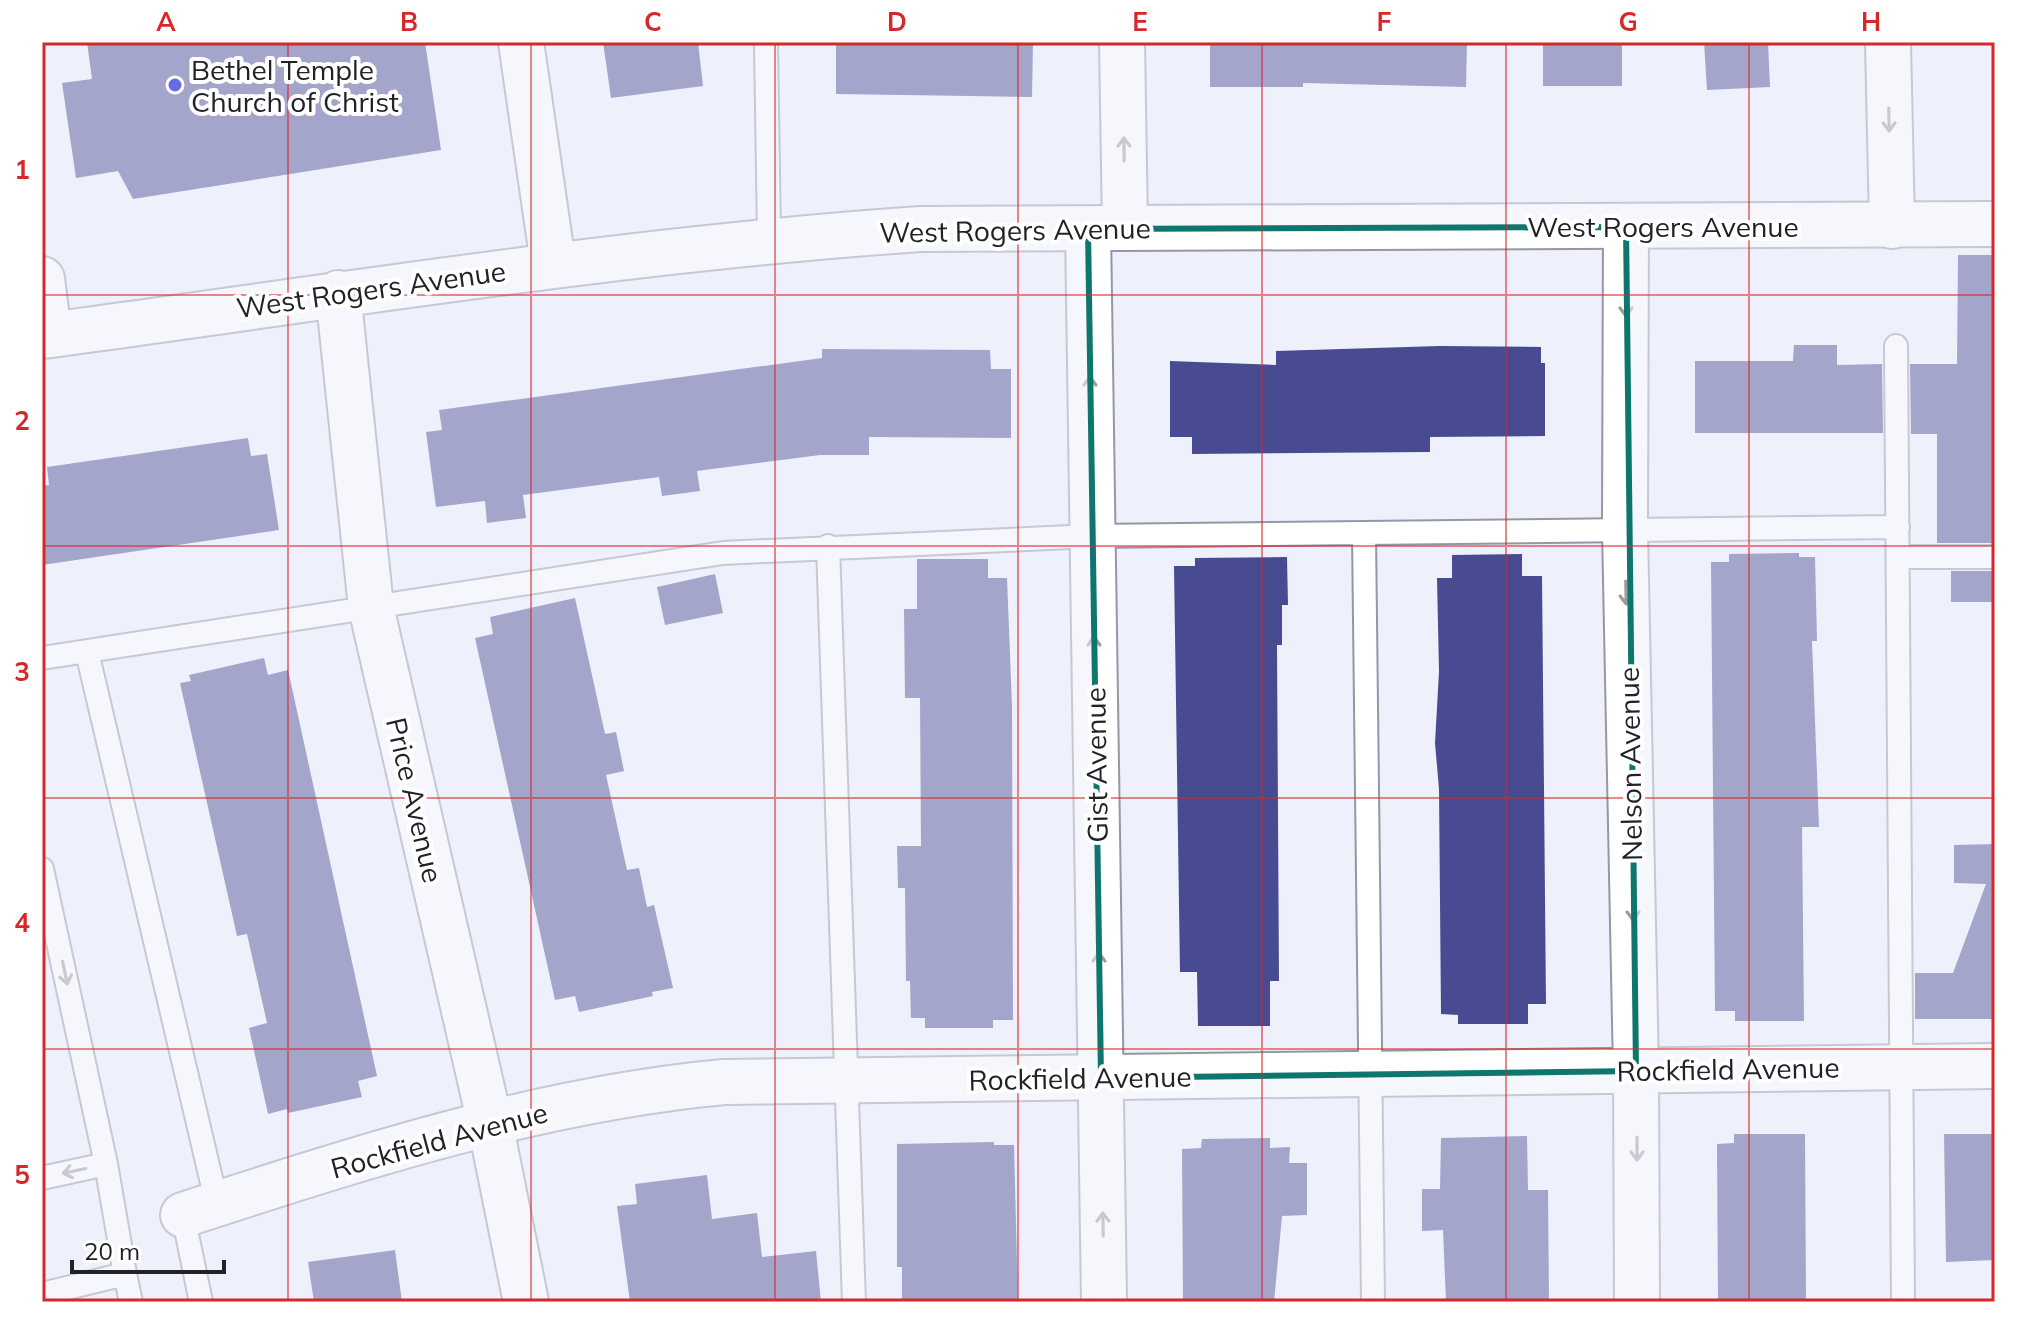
<svg xmlns="http://www.w3.org/2000/svg" width="2037" height="1344" viewBox="0 0 2037 1344" font-family="Mulish,sans-serif">
	<style>
		.building { fill: #484b91 }
		.lines { fill: none; stroke-linecap: round; stroke-linejoin: round }
		.service-casing { stroke: #9497a5; stroke-width: 26 }
		.minor-casing { stroke: #9497a5; stroke-width: 48 }
		.tertiary-casing { stroke: #9497a5; stroke-width: 48 }
		.service { stroke: #fff; stroke-width: 22 }
		.minor { stroke: #fff; stroke-width: 44 }
		.tertiary { stroke: #fff; stroke-width: 44 }
		.oneway { stroke: #9b9c9e }
		.marked { fill: none; stroke: #0f766e; stroke-width: 6; stroke-linejoin: round }
		.grid { fill: none; stroke: #d62828; stroke-width: 2; stroke-opacity: 0.55 }
		.poi-dot { fill: #686ae4; stroke: #fff; stroke-width: 3 }
		.labels { text-anchor: middle; dominant-baseline: central; stroke-width: 8; stroke-linejoin: round; paint-order: stroke }
		.poi-label { font-size: 28px; fill: #212228; stroke: #fff; text-anchor: start }
		.street-label { font-size: 28px; fill: #212228; stroke: #fff }
		.neatline { fill: none; stroke: #d62828; stroke-width: 3 }
		.grid-label { font-size: 26px; text-anchor: middle; font-weight: bold; fill: #d62828 }
	</style>
	<rect width="100%" height="100%" fill="#eef0fc"/>
	<path class="building" d="M87,42H425L441,150L133,199L118,171L76,178L62,83L92,79Z
		M603,42H698L703,86L611,98Z
		M836,42H1033L1032,97L836,94Z
		M1210,42H1467L1466,87L1303,83V87H1210Z
		M1543,42H1622V86H1543Z
		M1704,42H1768L1770,87L1707,90Z
		M1958,255H1995V543H1937V434H1911L1910,364H1957Z
		M1794,345H1837V365L1882,364L1883,433H1695V361H1793Z
		M1440,346L1541,347V363H1545V436L1430,437V452L1192,454V437H1170V361L1276,365V351Z
		M822,349L990,350L991,369H1011V438L869,437V455H820L697,471L700,491L662,496L659,477L523,495L526,518L487,523L485,501L436,507L426,432L442,430L439,410L822,358Z
		M248,438L251,456L267,454L279,530L42,565V486L49,485L47,467Z
		M1799,553V557H1815L1817,641H1812L1819,827H1802L1804,1021H1735V1011H1715L1711,562H1729V554Z
		M1522,554V576H1542L1546,1004H1528V1024H1458V1015L1441,1014L1439,789L1435,743L1439,672L1437,578H1452V555Z
		M1287,557L1288,605H1282V645H1277L1279,981H1270V1026H1198L1197,972H1180L1174,566H1195V558Z
		M917,559H988V578H1007L1012,706L1013,1020H993V1028H925V1018H911L910,981H906L905,888H898L897,846H921L920,698H905L904,609H917Z
		M1951,571H1995V602H1951Z
		M715,574L723,613L665,625L657,587Z
		M575,598L605,734L616,732L624,771L606,775L627,870L639,868L647,907L654,905L673,988L652,992L653,996L579,1012L575,996L555,1000L475,638L493,634L490,617Z
		M264,658L268,675L288,670L377,1076L358,1081L362,1097L288,1113L287,1109L268,1114L249,1028L267,1023L247,934L237,936L180,683L191,681L189,675Z
		M1995,844V1019H1915V973H1953L1986,884L1954,883V845Z
		M1734,1134H1805L1806,1302H1718L1717,1144L1734,1143Z
		M1944,1134H1995V1260L1946,1262Z
		M1527,1136L1528,1190H1548L1549,1302H1446L1443,1230L1422,1231V1189H1440L1441,1138Z
		M1270,1138V1148L1290,1147L1289,1163H1307V1215L1282,1216L1274,1302H1183L1182,1149L1201,1148L1202,1139Z
		M994,1142V1145H1014L1018,1302H902V1267H897V1144Z
		M707,1175L712,1219L757,1213L762,1257L816,1251L821,1302H630L617,1206L637,1204L635,1184Z
		M395,1250L402,1302H314L308,1262Z"/>
	<g class="lines">
		<g class="service-casing">
			<path id="service" d="M766,42L769,239
				M1896,346L1903,1302
				M1364,534L1373,1302
				M828,546L854,1302
				M1898,557H1995
				M87,652L217,1204
				M42,658L723,553L1092,536L1898,527
				M42,869L106,1164L125,1274
				M42,1178L106,1164
				M183,1215L201,1302
				M42,1294L125,1274L131,1302"/>
		</g>
		<g class="minor-casing">
			<path id="minor" d="M521,42L553,263
				M1122,42L1125,227
				M1888,42L1892,226
				M1626,227L1625,530L1636,1071L1637,1302
				M1088,229L1104,1302
				M42,279L49,335
				M338,293L371,607L490,1123L526,1302
				M183,1215C358,1158 539,1099 724,1082L1995,1066"/>
		</g>
		<g class="tertiary-casing">
			<path id="tertiary" d="M42,336C335,297 626,249 921,229L1995,224"/>
		</g>
		<use href="#service" class="service"/>
		<use href="#minor" class="minor"/>
		<use href="#tertiary" class="tertiary"/>
	</g>
	<defs><path id="oneway-shaft" d="M-6 0H5M1.5-3L5.5 0L1.5 3" fill="none" stroke-width="1.6" stroke-linecap="round" stroke-linejoin="round" transform="scale(2)"/></defs>
	<g class="oneway">
		<use href="#oneway-shaft" transform="translate(1889 120) rotate(89)"/>
		<use href="#oneway-shaft" transform="translate(1124 149) rotate(-91)"/>
		<use href="#oneway-shaft" transform="translate(1626 305) rotate(90)"/>
		<use href="#oneway-shaft" transform="translate(1090 388) rotate(-91)"/>
		<use href="#oneway-shaft" transform="translate(1626 593) rotate(89)"/>
		<use href="#oneway-shaft" transform="translate(1094 648) rotate(-91)"/>
		<use href="#oneway-shaft" transform="translate(1633 909) rotate(89)"/>
		<use href="#oneway-shaft" transform="translate(1099 964) rotate(-91)"/>
		<use href="#oneway-shaft" transform="translate(65 973) rotate(78)"/>
		<use href="#oneway-shaft" transform="translate(1637 1149) rotate(90)"/>
		<use href="#oneway-shaft" transform="translate(74 1171) rotate(168)"/>
		<use href="#oneway-shaft" transform="translate(1103 1224) rotate(-91)"/>
	</g>
	<path d="M0 0H2037V1344H0ZM1626,227L1636,1071L1101,1078L1088,229Z" fill="#eef0fc" fill-opacity=".55" fill-rule="evenodd"/>
	<path class="marked" d="M1626,227L1636,1071L1101,1078L1088,229Z"/>
	<path class="grid" d="M288,42V1302M531,42V1302M775,42V1302M1018,42V1302M1262,42V1302M1506,42V1302M1749,42V1302M42,295H1995M42,546H1995M42,798H1995M42,1049H1995"/>
	<circle class="poi-dot" cx="175" cy="85" r="8"/>
	<g class="labels">
		<g class="poi-label">
			<text x="191" y="69">Bethel Temple<tspan x="191" dy="32">Church of Christ</tspan></text>
		</g>
		<g class="street-label">
			<text x="1663" y="226">West Rogers Avenue</text>
			<text transform="translate(1015 230) rotate(-1)">West Rogers Avenue</text>
			<text transform="translate(371 289) rotate(-8)">West Rogers Avenue</text>
			<text transform="translate(1630 764) rotate(-91)">Nelson Avenue</text>
			<text transform="translate(1096 765) rotate(-91)">Gist Avenue</text>
			<text transform="translate(415 800) rotate(77)">Price Avenue</text>
			<text transform="translate(1728 1069) rotate(-1)">Rockfield Avenue</text>
			<text transform="translate(1080 1078) rotate(-1)">Rockfield Avenue</text>
			<text transform="translate(439 1140) rotate(-15)">Rockfield Avenue</text>
		</g>
	</g>
	<rect width="2037" height="1344" fill="none" stroke="#ffffff" stroke-width="88"/>
	<path d="M72 1260v12h152v-12" fill="none" stroke="#212228" stroke-width="4"/>
	<text x="84" y="1260" font-size="24" fill="#212228" stroke="#ffffff" stroke-width="6" paint-order="stroke">20 m</text>
	<rect x="44" y="44" width="1949" height="1256" class="neatline"/>
	<g class="grid-label">
		<text x="166" y="31">A</text>
		<text x="409" y="31">B</text>
		<text x="653" y="31">C</text>
		<text x="897" y="31">D</text>
		<text x="1140" y="31">E</text>
		<text x="1384" y="31">F</text>
		<text x="1628" y="31">G</text>
		<text x="1871" y="31">H</text>
		<text x="22" y="179">1</text>
		<text x="22" y="430">2</text>
		<text x="22" y="681">3</text>
		<text x="22" y="932">4</text>
		<text x="22" y="1184">5</text>
	</g>
</svg>
